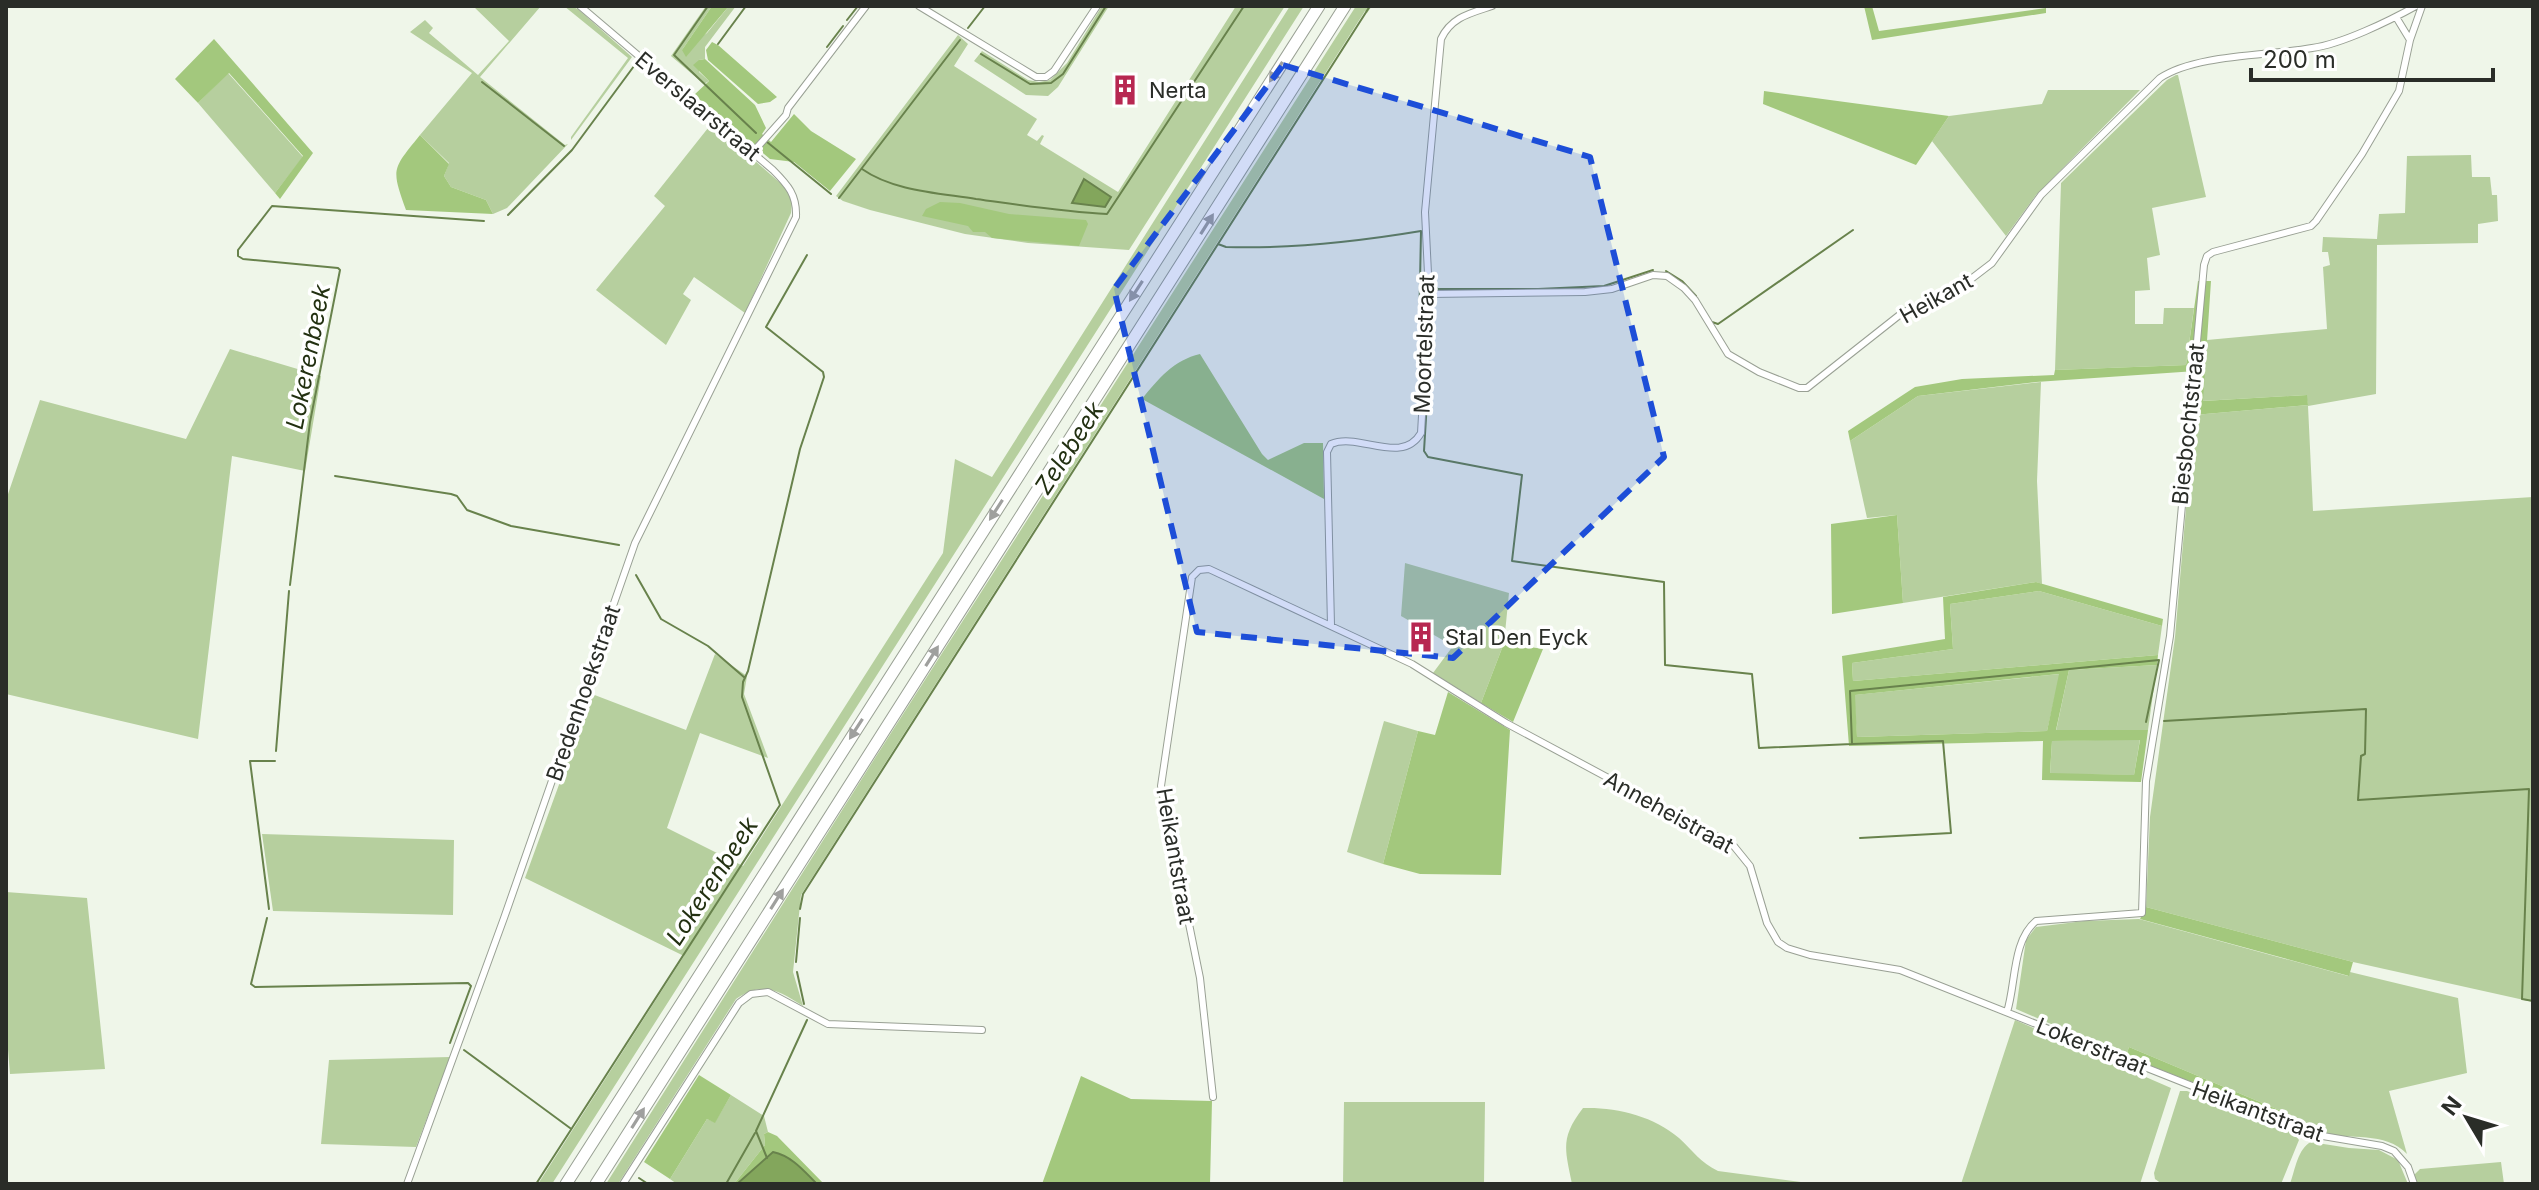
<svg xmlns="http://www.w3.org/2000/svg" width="2539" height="1190" viewBox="0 0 2539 1190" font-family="Inter,sans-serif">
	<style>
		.green { fill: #b6cf9e }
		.forest { fill: #a3c87d; fill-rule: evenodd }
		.water { fill: #83a65c; stroke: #68824c; stroke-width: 2 }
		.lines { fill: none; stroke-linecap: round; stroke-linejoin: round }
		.stream { stroke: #68824c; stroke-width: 2 }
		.minor-casing { stroke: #99a094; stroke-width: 8 }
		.motorway-casing { stroke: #99a094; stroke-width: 13 }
		.minor { stroke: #fff; stroke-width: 6 }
		.motorway { stroke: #fff; stroke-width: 11 }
		.oneway { fill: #9fa09e }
		.marked { fill: #1d4ed8; fill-opacity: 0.2; stroke: #1d4ed8; stroke-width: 6; stroke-dasharray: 16 10; stroke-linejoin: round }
		.labels { text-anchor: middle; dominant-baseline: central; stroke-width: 7; stroke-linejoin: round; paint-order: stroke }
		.poi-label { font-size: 22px; fill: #2a2d28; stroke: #fff; text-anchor: start }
		.street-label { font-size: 22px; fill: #2a2d28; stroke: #fff }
		.water-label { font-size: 24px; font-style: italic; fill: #223011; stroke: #fff }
	</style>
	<rect width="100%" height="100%" fill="#eff6e9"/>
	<path class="green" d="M473,6H541L480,77L565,145L568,144L507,208L493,214L486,200L451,187L444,176L449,163L420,135L472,73L410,32L425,20L433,28L429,33L478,75L509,41Z
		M564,6H572L579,10L632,57L571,140V137L628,58Z
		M706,6H712L682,50L707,33L729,6H736L705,47V59L699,60V72L709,81L704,84L671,56Z
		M1102,6H1109L1058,87L1048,96L1026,95L974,61L982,51L1028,80L1039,82L1050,80L1067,63Z
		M1236,6H1285L1129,250L1028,243L965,234L870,210L843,201L836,196L958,35L968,44L954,66L1037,119L1027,135L1037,141L1042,135L1044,136L1040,144L1118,192Z
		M1290,6H1304L552,1184H538L684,956L525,878L592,694L686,730L715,654L747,676L744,694L768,758L700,733L667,828L743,866L943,553L955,459L992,477Z
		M1356,6H1372L1367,13L1365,11L801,895L793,972L803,1006C778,990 762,981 736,999L618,1184H606L875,758Z
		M228,73L303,157L275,193L198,103Z
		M2176,75H2178L2206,197L2152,208L2160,255L2147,258L2150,290L2135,291V324H2163L2164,308H2194L2186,365L2055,370L2061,183L2167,80Z
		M2048,90H2140L2036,195L2006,236L1932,141L1949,116L2042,104Z
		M712,123L786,188L792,202L791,213L745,313L694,277L683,294L691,300L666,345L596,290L665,206L654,196Z
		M2471,155L2472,177H2490L2492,195H2497L2498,221L2478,224V243L2377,245L2376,394L2308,406L2313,511L2533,497V1002L2353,962L2146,907L2150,817L2175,637L2194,415L2308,405L2306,395L2202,401L2207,340L2327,329L2323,267L2330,265L2328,252H2322L2323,237L2377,239L2379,214L2405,213L2407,156Z
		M230,349L321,376L305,471L232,456L198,739L6,694V500L40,400L186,439Z
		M2041,382L2037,481L2042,584L2036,582L1903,603L1897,515L1867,518L1850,441L1918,396Z
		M1405,563L1509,593L1504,643L1481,703L1433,673L1453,646L1401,616Z
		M2039,591L2162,626L2158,655L1853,681L1852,663L1953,649L1950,604Z
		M2157,665L2148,730L2056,731L2069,670Z
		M2060,674L2047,731L1857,737L1854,695Z
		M1384,721L1418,731L1383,864L1347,852Z
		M2140,739L2134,775L2050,774L2052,741Z
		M262,834L454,840L453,915L273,911Z
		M6,892L87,898L105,1069L10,1074L6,1025Z
		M2139,919L2348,976L2350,972L2458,998L2467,1073L2389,1091L2407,1154C2385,1131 2350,1140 2321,1133C2311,1131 2300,1125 2290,1121L2291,1115L2129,1047L2126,1056L2016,1009L2026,940L2036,927L2084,921Z
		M2015,1020L2171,1088L2140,1184H1961Z
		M450,1057L416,1147L321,1144L329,1060Z
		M2180,1091H2187L2292,1131L2299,1140L2281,1184H2162L2155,1179L2154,1173Z
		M731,1095L764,1116L768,1132L764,1134L765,1145L734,1184H677L670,1179L707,1119L715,1122Z
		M1344,1102H1485L1484,1184H1343Z
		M1583,1108C1617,1107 1653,1116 1679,1138C1693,1151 1701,1163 1718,1171L1816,1184H1572C1565,1149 1560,1138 1583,1108Z
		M2311,1142L2349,1148L2379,1150L2398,1160L2408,1184H2290C2295,1170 2298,1148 2311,1142Z
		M2501,1162L2504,1184H2417L2414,1175L2420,1169Z"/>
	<path class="forest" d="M712,6H729L686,57L682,50Z
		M1864,6H1872L1879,31L2046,8V13L1872,40Z
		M214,39L313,153L280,199L275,193L303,156L229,73L198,103L175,79Z
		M712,42L718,45L777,97L770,102L758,104L708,60L706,50Z
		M705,59L755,105L766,128L762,134L771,142L794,114L811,131L856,159L830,191L794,162L770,159L694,95L709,81L693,65L699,60Z
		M1764,91L1949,116L1916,165L1763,104Z
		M420,135L449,164L444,176L451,187L486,200L493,214L406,210C391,168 392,170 420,135Z
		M940,202L960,203L1009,214L1086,220L1088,224L1079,246L992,238L985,232H973L968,226L922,216L926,209Z
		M2198,281H2211L2203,401L2307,395L2308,405L2194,415L2196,371L2036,382L1918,396L1850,441L1848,431L1915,387L1962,379L2054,375L2055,370L2186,365Z
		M1200,354L1262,454L1268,460L1304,443H1323L1324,499L1142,399C1158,379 1174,360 1200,354Z
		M1897,515L1903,603L1832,614L1831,524Z
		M2036,582L2163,619L2162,626L2039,591L1950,604L1953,649L1852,663L1853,681L2158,655L2157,665L2069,670L2056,730H2148L2141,782L2042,780L2043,741L1849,746L1842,656L1945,639L1943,597ZM2059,674L2047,731L1857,737L1855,695ZM2140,740L2134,775L2050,773L2052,741Z
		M1504,643L1543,649L1513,722L1481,703Z
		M1448,692L1510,730L1501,875L1420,874L1383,864L1418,731L1435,735Z
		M2146,907L2353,962L2349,976L2140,919Z
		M2129,1047L2291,1115L2290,1121L2126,1056Z
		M699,1075L731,1095L715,1123L707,1119L670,1179L644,1162Z
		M1081,1076L1131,1099L1212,1101L1210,1184H1042Z
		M768,1132L777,1136L824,1184H734L765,1145L764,1134Z"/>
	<path class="water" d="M1084,179L1111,197L1105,207L1072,203Z
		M773,1152C792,1156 804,1171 817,1184H737Z"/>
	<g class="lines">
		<path class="stream" d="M708,6L674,55L756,133
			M847,20L858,6
			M968,28L985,6
			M718,44L746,6
			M827,47L843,26
			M643,53L644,49
			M981,54L1030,84L1051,83L1063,74L1106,6
			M482,82L564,146
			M767,142L831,194
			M862,169C893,191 939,193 976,199C1020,205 1063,212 1107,214L1244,6
			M839,198L960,40
			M508,215L572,150L637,62
			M1218,244L1226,247C1292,249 1355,242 1421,231L1419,332L1425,333
			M1666,271L1682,281L1696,296
			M1433,285L1438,289H1538L1604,286L1653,270
			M1712,322L1718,324L1853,230
			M1431,334L1424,451L1428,457L1522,475L1512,561L1664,582L1665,665L1752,674L1759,748L1852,744L1850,691L2159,660L2146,722
			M335,476L451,494L457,496L467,510L511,526L619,545
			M636,575L661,619L708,646L745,678
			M290,585L310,422L340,270L338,268L243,259L238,256V250L272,206L484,221
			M2164,721L2366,709L2365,754L2361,756L2358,800L2529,789L2522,999L2533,1001
			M1852,744L1943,741L1951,833L1860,838
			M276,751L289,591
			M269,909L250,761H275
			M800,909L803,894L1370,6
			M267,918L251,984L255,987L468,983L471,986L450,1043
			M796,962L800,918
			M797,972L804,1004
			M464,1050L570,1128
			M767,1158L756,1131L807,1020
			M639,1178L648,1184
			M536,1184L780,805L742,697L743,682L748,671L800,449L824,377L823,372L766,327L807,255
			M726,1184L755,1133"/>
		<g class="minor-casing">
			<path id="minor" d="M919,6L1036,77H1046L1054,71L1097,6
				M2410,40L2422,6
				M753,152L786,115L788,108L866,6
				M1429,294L1585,292L1612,289L1653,275L1667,276L1684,288L1695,300L1728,354L1759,372L1799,388H1807L1902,313L1962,286L1992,263L2041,195L2160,78C2196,54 2268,56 2312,48C2342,44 2389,21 2416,6
				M1331,625L1327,452L1331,444C1359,432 1402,466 1421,433L1429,294L1425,212L1441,39C1451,17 1471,13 1492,6
				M2007,1012C2016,984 2012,941 2036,921L2142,913L2146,781L2170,636L2204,265L2207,256L2213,252L2311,226L2316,221L2362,154L2399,91L2410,40L2396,17
				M1213,1097L1200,978L1161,786L1192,577L1199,570L1209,569L1412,664L1506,723L1733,845L1750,866L1767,923L1778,942L1787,948L1810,955L1900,970L2288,1124L2305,1133L2382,1146L2394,1151L2408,1167L2414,1184
				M407,1184L504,918L635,543L796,217C797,195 788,185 773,170L580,6
				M623,1184L739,1003L751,994L768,992L828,1024L982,1030"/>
		</g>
		<g class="motorway-casing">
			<path id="motorway" d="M566,1184L1319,6
				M596,1184L1345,6"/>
		</g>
		<use href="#minor" class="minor"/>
		<use href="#motorway" class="motorway"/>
	</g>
	<defs><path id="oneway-solid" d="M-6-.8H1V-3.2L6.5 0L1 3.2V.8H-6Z" transform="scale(2)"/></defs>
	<g class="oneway">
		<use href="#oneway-solid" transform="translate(1276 72) rotate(123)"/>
		<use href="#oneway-solid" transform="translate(1207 224) rotate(-58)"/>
		<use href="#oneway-solid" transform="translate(1136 291) rotate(123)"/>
		<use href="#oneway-solid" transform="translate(996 510) rotate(123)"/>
		<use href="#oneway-solid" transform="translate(932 656) rotate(-58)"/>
		<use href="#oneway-solid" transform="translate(856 729) rotate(123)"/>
		<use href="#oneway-solid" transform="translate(777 899) rotate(-58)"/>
		<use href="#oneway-solid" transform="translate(638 1118) rotate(-58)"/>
	</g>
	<path class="marked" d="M1283,65L1590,157L1664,457L1453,658L1197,632L1114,289Z"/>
	<defs>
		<g id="building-bare" transform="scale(2.4)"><path d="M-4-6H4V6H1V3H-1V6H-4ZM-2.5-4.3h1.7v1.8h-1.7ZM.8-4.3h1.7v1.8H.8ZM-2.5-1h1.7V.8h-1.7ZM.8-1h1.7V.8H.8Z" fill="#b72751" stroke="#fff" stroke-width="2.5" paint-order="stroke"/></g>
	</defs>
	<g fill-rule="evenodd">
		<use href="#building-bare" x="1125" y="90"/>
		<use href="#building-bare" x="1421" y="637"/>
	</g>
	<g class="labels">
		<g class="poi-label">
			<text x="1149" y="90">Nerta</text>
			<text x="1445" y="637">Stal Den Eyck</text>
		</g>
		<g class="street-label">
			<text transform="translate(698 106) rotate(40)">Everslaarstraat</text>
			<text transform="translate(1936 298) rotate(-29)">Heikant</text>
			<text transform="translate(1424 344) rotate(-88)">Moortelstraat</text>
			<text transform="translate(2188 424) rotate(-84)">Biesbochtstraat</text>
			<text transform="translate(583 693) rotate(-71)">Bredenhoekstraat</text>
			<text transform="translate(1669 812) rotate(29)">Anneheistraat</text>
			<text transform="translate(1176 856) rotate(80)">Heikantstraat</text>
			<text transform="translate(2092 1046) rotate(22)">Lokerstraat</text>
			<text transform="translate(2258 1111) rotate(20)">Heikantstraat</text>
		</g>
		<g class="water-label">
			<text transform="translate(308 357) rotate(-79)">Lokerenbeek</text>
			<text transform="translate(1069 448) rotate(-57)">Zelebeek</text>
			<text transform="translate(712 881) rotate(-57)">Lokerenbeek</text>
		</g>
	</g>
	<rect width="2539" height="1190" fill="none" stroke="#2a2d28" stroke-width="16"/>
	<g transform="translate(2467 1118) rotate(308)" stroke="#ffffff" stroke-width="6" paint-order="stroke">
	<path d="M0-6L14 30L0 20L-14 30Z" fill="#2a2d28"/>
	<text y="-12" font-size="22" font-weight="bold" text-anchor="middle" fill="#2a2d28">N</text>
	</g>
	<path d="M2251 68v12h242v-12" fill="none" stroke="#2a2d28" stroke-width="4"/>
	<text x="2263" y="68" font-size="24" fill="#2a2d28" stroke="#ffffff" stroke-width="6" paint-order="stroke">200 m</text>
</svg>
